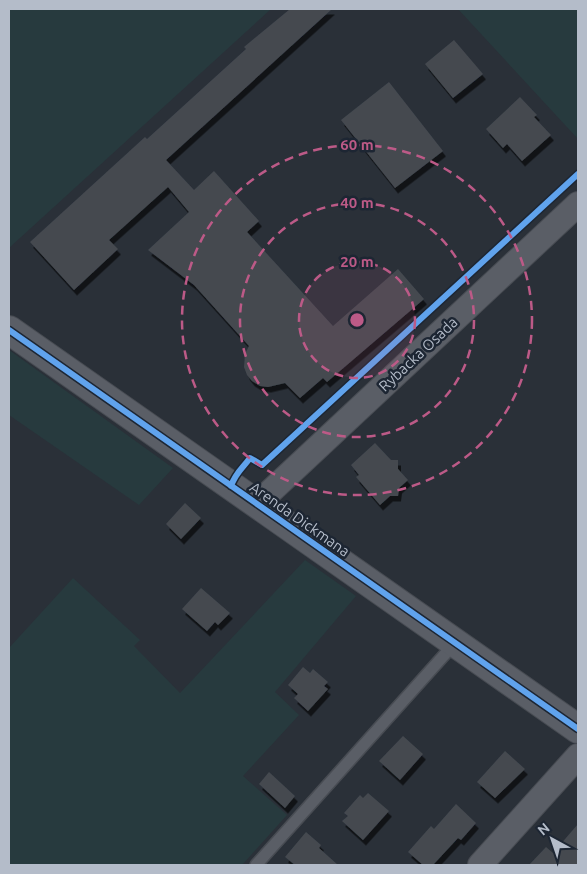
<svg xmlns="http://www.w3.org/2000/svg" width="587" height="874" viewBox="0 0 587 874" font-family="Ubuntu,sans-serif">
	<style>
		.green { fill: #273a3e }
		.building { fill: #444950; filter: url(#shadow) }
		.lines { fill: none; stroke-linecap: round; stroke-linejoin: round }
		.service-casing { stroke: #484c53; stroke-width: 14 }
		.minor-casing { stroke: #484c53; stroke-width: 26 }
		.tertiary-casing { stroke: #484c53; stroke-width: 30 }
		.service { stroke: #5a5e66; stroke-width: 11 }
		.minor { stroke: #5a5e66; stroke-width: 24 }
		.tertiary { stroke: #5a5e66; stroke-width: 28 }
		.cycleway-casing { stroke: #1d2633; stroke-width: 9 }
		.cycleway { stroke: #60a3ed; stroke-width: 6 }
		.ring { fill: none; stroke: #bc5a87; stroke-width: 2.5; stroke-dasharray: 9 6 }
		.labels { text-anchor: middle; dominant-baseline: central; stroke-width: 5; stroke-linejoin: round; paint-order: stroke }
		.street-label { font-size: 15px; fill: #b4bcc9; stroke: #1d2633 }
		.centre { fill: #bc5a87; stroke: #1d2633; stroke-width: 2.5 }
		.ring-label { font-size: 15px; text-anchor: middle; font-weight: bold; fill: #bc5a87; stroke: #1d2633; stroke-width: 5; stroke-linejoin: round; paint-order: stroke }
	</style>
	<defs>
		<filter id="shadow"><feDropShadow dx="3" dy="5.5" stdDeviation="0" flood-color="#0009"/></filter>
	</defs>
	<rect width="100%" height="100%" fill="#2a3038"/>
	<path class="green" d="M9,9H271L9,248Z
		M458,9H578V139Z
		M9,350L173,468L139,505L9,415Z
		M305,560L356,596L275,692L299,715L243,776L287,815L242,865H9V648L73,578L140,640L134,646L180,693Z"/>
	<path class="building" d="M290,9H332L166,160L194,190L214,171L259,221L247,232L333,326L398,269L424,299L327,382L323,378L300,398L285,383L268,387L260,386L252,381L247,375L244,367L245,354L249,346L194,285L148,250L189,212L168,187L109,240L118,249L74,290L30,242L145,137L147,139L246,49L244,47Z
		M454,40L483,74L453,98L425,64Z
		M389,82L443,151L395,188L341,120Z
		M520,97L537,115L534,117L551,135L522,161L507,144L503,148L486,129Z
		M375,443L391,460H398V469L408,480L399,488L398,496H390L380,505L356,477L359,475L351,465Z
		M185,503L201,518L181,539L166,524Z
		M201,588L230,613L218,625L215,622L207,631L182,609Z
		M303,667L310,673L313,669L328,682L324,686L328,689L308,711L294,698L298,694L288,685Z
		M403,736L423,754L400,780L379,761Z
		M505,751L525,769L495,798L477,782Z
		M269,772L295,796L285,808L259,784Z
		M368,793L389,811L363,840L342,821L348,816L344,813L360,795L363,798Z
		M456,804L476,823L461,840L458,838L433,865H423L408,852L431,826L434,829Z
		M578,824V865H529L546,847L553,853Z
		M306,832L321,845L319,848L338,865H295L285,857Z"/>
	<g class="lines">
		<g class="service-casing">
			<path id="service" d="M256,865L455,643"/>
		</g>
		<g class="minor-casing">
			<path id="minor" d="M257,504L578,204
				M480,865L578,756"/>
		</g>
		<g class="tertiary-casing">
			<path id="tertiary" d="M9,330L578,729"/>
		</g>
		<use href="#service" class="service"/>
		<use href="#minor" class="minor"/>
		<use href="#tertiary" class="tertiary"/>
		<g class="cycleway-casing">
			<path id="cycleway" d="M9,330L578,729
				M231,486C236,472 242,469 250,458L262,465L578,174"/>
		</g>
		<use href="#cycleway" class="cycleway"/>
	</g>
	<circle cx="357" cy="320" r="58" fill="#bc5a87" fill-opacity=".12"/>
	<g class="ring">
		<circle cx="357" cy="320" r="58"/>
		<circle cx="357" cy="320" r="117"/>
		<circle cx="357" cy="320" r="175"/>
	</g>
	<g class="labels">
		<g class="street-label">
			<text transform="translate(418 354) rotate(-43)">Rybacka Osada</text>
			<text transform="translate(300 519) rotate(35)">Arenda Dickmana</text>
		</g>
	</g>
	<circle cx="357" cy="320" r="8" class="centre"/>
	<g class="ring-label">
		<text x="357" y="150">60 m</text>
		<text x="357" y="208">40 m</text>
		<text x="357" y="267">20 m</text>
	</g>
	<rect width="587" height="874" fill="none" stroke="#b4bcc9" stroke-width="20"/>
	<g transform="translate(552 839) rotate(320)" stroke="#1d2633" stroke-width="4" paint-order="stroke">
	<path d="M0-4L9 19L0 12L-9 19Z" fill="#b4bcc9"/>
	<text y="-8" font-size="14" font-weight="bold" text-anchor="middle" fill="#b4bcc9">N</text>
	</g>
</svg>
